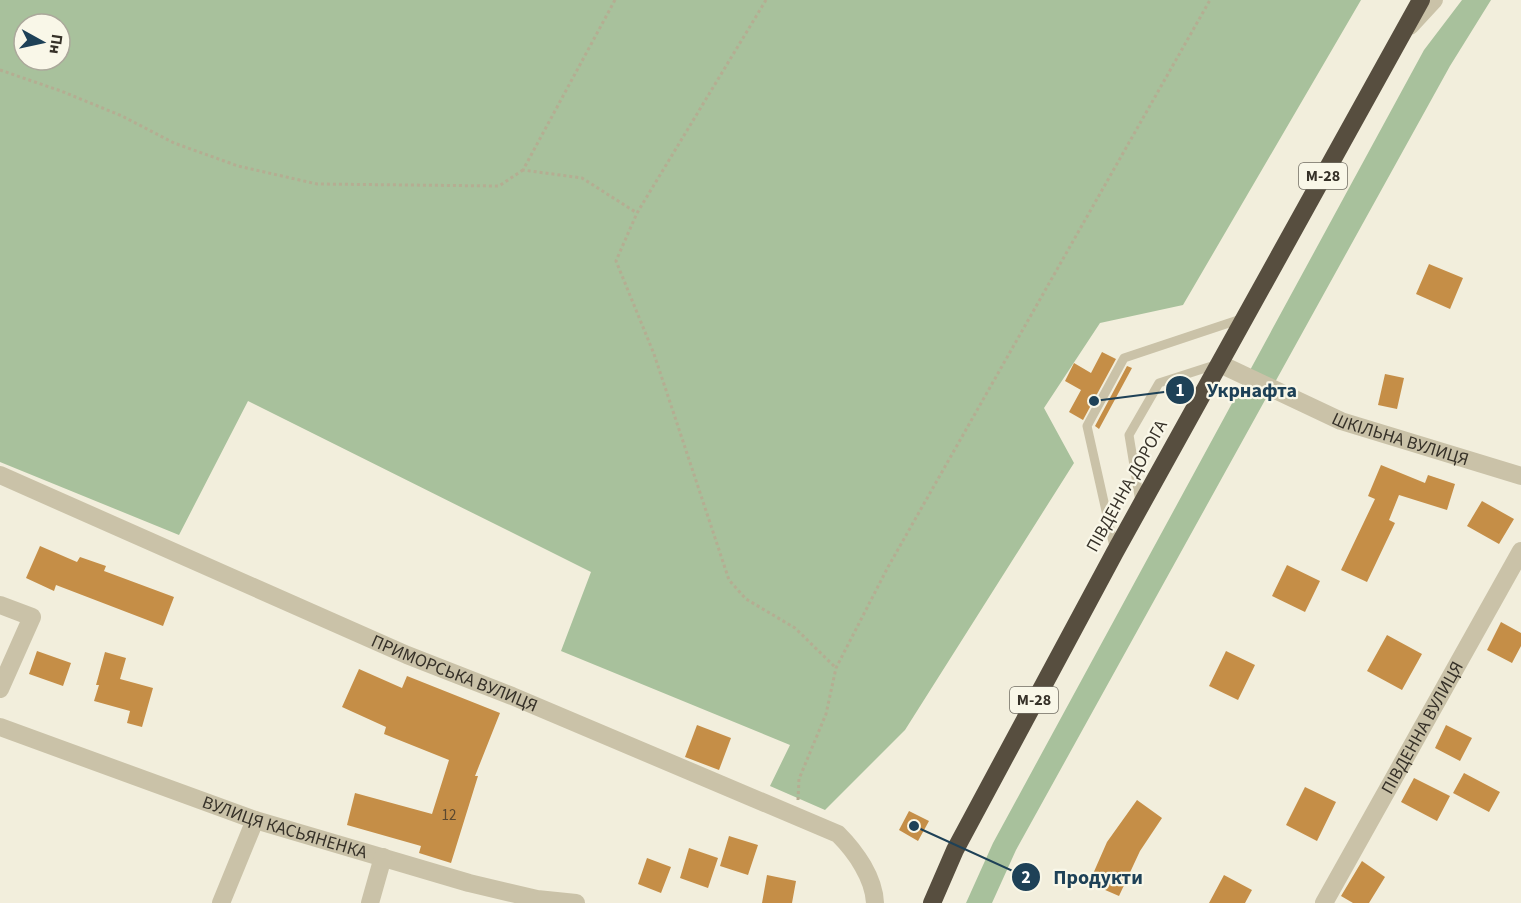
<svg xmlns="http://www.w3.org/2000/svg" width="1521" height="903" viewBox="0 0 1521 903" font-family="'Source Sans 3',sans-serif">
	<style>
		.green { fill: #a8c19c; fill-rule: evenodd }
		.building { fill: #c58e47 }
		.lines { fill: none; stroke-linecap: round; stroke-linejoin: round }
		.path { stroke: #b5ad92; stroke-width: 3; stroke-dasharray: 3 3; stroke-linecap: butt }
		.lane { stroke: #cac2a8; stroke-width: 9 }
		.street { stroke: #cac2a8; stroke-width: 18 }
		.highway { stroke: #574e3f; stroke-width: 18 }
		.labels { text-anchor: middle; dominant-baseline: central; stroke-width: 4.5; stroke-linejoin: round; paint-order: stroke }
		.number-label { font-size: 15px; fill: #5a4830 }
		.shield { fill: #f9f7e8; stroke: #706c62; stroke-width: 1.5 }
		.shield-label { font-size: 16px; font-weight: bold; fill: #363128 }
		.street-label { font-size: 18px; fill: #363128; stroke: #f9f7e8 }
		.leader { fill: none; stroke: #1e4157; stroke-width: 2 }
		.callout-dot { fill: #1e4157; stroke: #f9f7e8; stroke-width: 2 }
		.mark-label { font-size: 18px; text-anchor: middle; font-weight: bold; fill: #fff }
		.callout-label { font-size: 20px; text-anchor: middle; font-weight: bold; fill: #1e4157; stroke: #f9f7e8; stroke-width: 4.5; stroke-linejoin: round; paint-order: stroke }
	</style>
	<rect width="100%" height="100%" fill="#f2eedc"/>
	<path class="green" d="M0,0H1361L1183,305L1100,323L1044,408L1074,463L905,730L825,810L770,786L790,745L561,651L591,572L248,401L179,535L0,462ZM24,24H60V60H24Z
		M1462,0H1491L1450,66L1016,850L992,903H966L993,843L1424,50Z"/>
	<path class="building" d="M1429,264L1463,278L1450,309L1416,294Z
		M1102,352L1116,359L1083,420L1069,412L1081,390L1065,381L1074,363L1091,373Z
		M1127,366L1132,368L1099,429L1095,426Z
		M1385,374L1404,378L1397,409L1378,405Z
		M1381,465L1425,483L1428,475L1455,484L1447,510L1399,495L1389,520L1395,523L1367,582L1341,570L1375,499L1368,496Z
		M1482,501L1514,519L1499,544L1467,526Z
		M40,546L77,562L80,557L106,566L104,571L174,597L163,626L56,585L54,591L26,578Z
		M1287,565L1320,581L1305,612L1272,596Z
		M1501,622L1521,633V646L1512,663L1487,650Z
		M1387,635L1422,654L1402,690L1367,671Z
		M37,651L71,663L63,686L29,674Z
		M1226,651L1255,665L1238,700L1209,686Z
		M105,652L126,658L120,679L153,688L142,727L127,723L130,711L94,701L99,685H96Z
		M359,669L402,688L407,676L500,713L475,776H478L451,863L419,853L421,846L347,825L355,793L432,814L449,760L384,734L386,727L342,707Z
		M697,725L731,738L719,770L685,757Z
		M1446,725L1472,738L1460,761L1435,748Z
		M1464,773L1500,792L1489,812L1453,793Z
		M1414,778L1450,796L1437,821L1401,802Z
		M1305,787L1336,802L1317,841L1286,825Z
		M1137,800L1162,818L1140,851L1119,896L1089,883L1107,842Z
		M909,811L929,821L918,841L899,830Z
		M729,836L758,845L748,875L720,866Z
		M689,848L718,858L708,888L680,878Z
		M647,858L671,867L661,893L638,884Z
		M1362,861L1385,877L1369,903H1353L1341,896Z
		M767,875L796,881L792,903H762Z
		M1224,875L1252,890L1245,903H1209Z"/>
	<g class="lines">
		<path class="path" d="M615,0L523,170L582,178L637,213
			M766,0L637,213L616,261L654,354L729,580L746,599L795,628L836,668
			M0,70L61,91L122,116L174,143L238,166L317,184L499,186L523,170
			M798,800L799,779L826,714L836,668L888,567L1210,0"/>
		<path class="lane" d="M1140,502L1129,435L1159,383L1218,364
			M1115,551L1087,426L1124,358L1241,319"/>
		<g class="street">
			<path d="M1410,26L1434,0"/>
			<path id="s1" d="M1220,364L1341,421L1521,476"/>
			<path id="s2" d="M0,475L407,655L512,696L838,834C856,852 874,878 875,903"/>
			<path d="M0,605L32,617L0,689"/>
			<path id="s3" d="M0,727L255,820L469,883L537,899L576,903"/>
			<path d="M221,903L255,820"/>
			<path d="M370,903L383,857"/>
			<path id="s4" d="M1324,903L1521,551"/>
		</g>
		<path class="highway" d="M932,903L955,850L1115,552L1421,0"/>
	</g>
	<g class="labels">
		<g class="number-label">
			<text x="449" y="815">12</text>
		</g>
		<g class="shield">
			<rect x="1299" y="163" width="48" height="26" rx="4.5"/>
			<rect x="1010" y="687" width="48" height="26" rx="4.5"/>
		</g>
		<g class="shield-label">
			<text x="1323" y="176">М-28</text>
			<text x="1034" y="700">М-28</text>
		</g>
		<g class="street-label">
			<text stroke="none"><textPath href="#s1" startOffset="196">ШКІЛЬНА ВУЛИЦЯ</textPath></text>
			<text transform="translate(1127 486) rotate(-61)">ПІВДЕННА ДОРОГА</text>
			<text stroke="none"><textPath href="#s2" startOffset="496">ПРИМОРСЬКА ВУЛИЦЯ</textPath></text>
			<text stroke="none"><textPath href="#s4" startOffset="201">ПІВДЕННА ВУЛИЦЯ</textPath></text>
			<text stroke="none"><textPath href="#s3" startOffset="302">ВУЛИЦЯ КАСЬЯНЕНКА</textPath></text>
		</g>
	</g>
	<path class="leader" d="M1094 401L1180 390M914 826L1026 877"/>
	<g class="callout-dot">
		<circle cx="1094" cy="401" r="6"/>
		<circle cx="914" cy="826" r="6"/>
		<circle cx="1180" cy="390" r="15"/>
		<circle cx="1026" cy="877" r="15"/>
	</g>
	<g class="mark-label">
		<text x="1180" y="396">1</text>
		<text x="1026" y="883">2</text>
	</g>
	<g class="callout-label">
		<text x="1252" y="397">Укрнафта</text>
		<text x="1098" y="884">Продукти</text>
	</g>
	<g transform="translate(42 42) rotate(98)"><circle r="28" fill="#f9f7e8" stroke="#aba89b" stroke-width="1.5"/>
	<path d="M0-4.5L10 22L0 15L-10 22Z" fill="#1e4157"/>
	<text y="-9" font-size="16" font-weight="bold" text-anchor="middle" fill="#363128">Пн</text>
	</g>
</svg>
